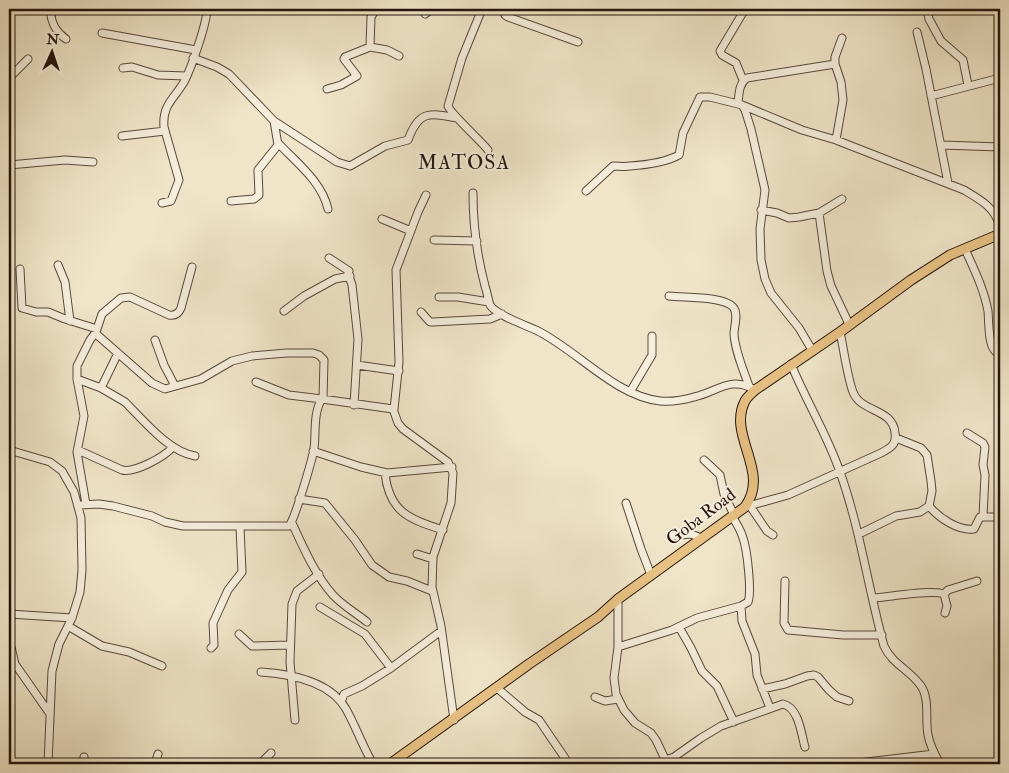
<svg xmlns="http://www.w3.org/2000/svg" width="1009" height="773" viewBox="0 0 1009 773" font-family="'IM FELL Double Pica',serif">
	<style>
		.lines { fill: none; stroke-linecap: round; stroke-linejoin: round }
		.minor-casing { stroke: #58483a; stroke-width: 9 }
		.major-casing { stroke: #25140b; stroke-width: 11 }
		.minor { stroke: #f5eedc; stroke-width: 7 }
		.major { stroke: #e8c284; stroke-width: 9 }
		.labels { text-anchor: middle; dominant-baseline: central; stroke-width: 4; stroke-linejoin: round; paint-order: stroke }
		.street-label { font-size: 18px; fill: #25140b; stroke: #f5eedc }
		.quarter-label { font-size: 20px; letter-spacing: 1px; fill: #25140b; stroke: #f5eedc }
	</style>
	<rect width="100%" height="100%" fill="#f0e5c9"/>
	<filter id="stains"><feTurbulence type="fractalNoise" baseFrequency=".004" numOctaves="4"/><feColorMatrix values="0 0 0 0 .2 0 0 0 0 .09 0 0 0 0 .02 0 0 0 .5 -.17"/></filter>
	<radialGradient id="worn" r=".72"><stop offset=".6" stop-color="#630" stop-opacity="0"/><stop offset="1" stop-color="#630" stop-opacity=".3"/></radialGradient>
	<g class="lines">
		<g class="minor-casing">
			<path id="minor" d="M51,9C50,21 56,32 66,39
				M482,9L462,58L448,106C450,113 481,141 488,150
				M503,9L505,15L508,17L578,42
				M927,9L929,19L941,41L963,60L968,85
				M425,14L432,9
				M917,32L926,69L948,183
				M102,33L196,50
				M370,47L387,50L399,56
				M193,58L217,67L229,74L274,121L337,162L350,166L385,146L408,140C419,110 429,113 457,118
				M123,68L132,67L158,75L186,76
				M9,78L28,59
				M743,80L736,63L722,55L720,51L745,9
				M327,89L341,85L357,76L344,59L345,57L370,47L371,17L376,9
				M931,96L1000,78
				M738,103C739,94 739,83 747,78L835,64
				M742,105L802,130L836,140L964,190C981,200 994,207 1000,226
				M122,136L165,131
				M836,140L843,100L841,82L835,64V57L842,38
				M278,143C297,163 322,182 328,209
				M941,145L1000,147
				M9,165L65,160L93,162
				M586,191L613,166C619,166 624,167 630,166C645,165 666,162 679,155L683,133L700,97H710L742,105L745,110L751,129L765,190L760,229L761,260L765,279L771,293L799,328L812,350
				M473,193C473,224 477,256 485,286C487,292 488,299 490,305C496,315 525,325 536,330C577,350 615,396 660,401C671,402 684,400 694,397C717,392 731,375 755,390
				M231,201L254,199L259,195L258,170L278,145L274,121
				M162,203L171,201L179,180L164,127C162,105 174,99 184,82C191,69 207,23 207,9
				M761,210L777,213L789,218L799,217L819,213L842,199
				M819,213L827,271L831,286L849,324
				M382,219L411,231
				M434,240L477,241
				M965,249C974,269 984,289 988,311C989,322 988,346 996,352H1000
				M329,258L349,271L348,273L352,285L358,339L354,405
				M58,265L65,282L70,321
				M20,269L22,308L36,312H48L65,319L97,329
				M669,296C684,298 723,296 733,307C739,314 734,326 734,334C735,351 743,369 749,386
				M439,297H458L489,302
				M284,311L304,296L335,279L350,276
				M421,312L430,322H433L490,319L502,314
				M95,333L152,383L165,389L201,379L232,361L252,356L287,353H313L319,355L324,360L323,399
				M155,340L164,365L175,386
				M791,364C806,401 827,434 840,472C860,528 868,588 884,646C892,664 910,670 921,686C930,699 925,720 928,735C930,746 935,755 940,764
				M357,365L399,371
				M77,379L101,388L125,402C144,421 169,452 195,456
				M256,382L289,395L322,399
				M101,388L118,353
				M630,392L652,355V336
				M394,409L399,362L396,270L418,212L426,195
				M967,433L983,443L985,447L983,465L985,475L983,517
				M9,450L50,462L62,471L74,492L81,518L82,570L80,592L72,618L59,644L52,671L48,764
				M78,450L122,470C135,473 164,457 173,447
				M313,451L361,467L387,473L452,467
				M704,460L720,475L724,494L734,515
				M385,473C389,512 409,519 443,530
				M299,499L325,503L355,540L372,565L389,577L407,581L432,591
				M626,503L641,549L651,575
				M86,504L77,452L84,416L77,379V366L90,340L96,332L102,314L121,298L130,297L169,315C175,316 179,313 181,308L192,267
				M79,505L99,504L113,506L152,516L165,522L183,526H289C295,519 312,460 314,449C316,434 313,412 322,399L393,409L398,423L403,429L448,462L453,473L451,503L433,557L432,587L441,626L454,720
				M750,506L767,531L773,535
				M929,506C939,518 958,531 974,529L980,517H1000
				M745,507L788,495L881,453C890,448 897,445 895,433C893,408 861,413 853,392C847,376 844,350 840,332
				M292,523C303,547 315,575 333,595C342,605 356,613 367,622
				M859,534L896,516L920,512L929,506L932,491L931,481L927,455L921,448L896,438
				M670,536L691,534L701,538
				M417,554L433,559
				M785,581L784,623L788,630L843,635H882
				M944,594L948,590L977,581
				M873,598C889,597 933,589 944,594L947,606L945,613
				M618,599V647L614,678L616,694L624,710L635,723L651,733L656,740L665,759L674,764
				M741,606L742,621L755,654L757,675L770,708
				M320,607L365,634L391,668
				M9,614L72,618
				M68,626L102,646L129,652L162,666
				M679,627L691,648L702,671L717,686L734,722
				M239,634L252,646L290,645
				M11,647L15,664L50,714
				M618,647L672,630L697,618L741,606L748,602C752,591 747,549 743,538C741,530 736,523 732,516
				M211,648L214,645L213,623L228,590L242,572L240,527
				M261,672C291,674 330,681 346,709C356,727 363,747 373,764
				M496,687L525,712L539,720L569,764
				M762,689L785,684L807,676L814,675L818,677L829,690L837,697L849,701
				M595,697L605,701L618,699
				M341,702L344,694L362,686L391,668L441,631
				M295,720L290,662L292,604L297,591L319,574
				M84,764V757
				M155,764L158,754
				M260,764L271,753
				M655,764L674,757L701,738L721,726L783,704C799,708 801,733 805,747
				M850,764L934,754"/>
		</g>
		<g class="major-casing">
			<path id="major" d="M390,764L529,664L598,617L618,599L745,507C771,471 727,436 745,401C747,397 752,393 755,390L840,332L911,280L950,255L1000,234"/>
		</g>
		<use href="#minor" class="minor"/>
		<use href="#major" class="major"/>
	</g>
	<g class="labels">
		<g class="street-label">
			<text transform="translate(701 517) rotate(-37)">Goba Road</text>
		</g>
		<g class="quarter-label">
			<text x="464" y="162">MATOSA</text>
		</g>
	</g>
	<rect width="1009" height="773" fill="none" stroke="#f0e5c9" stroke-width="30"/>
	<rect x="10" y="10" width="989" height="753" fill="none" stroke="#25140b" stroke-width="2.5"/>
	<rect x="15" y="15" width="979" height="743" fill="none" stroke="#25140b"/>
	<g transform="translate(52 52) rotate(3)" stroke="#f5eedc" stroke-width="4" paint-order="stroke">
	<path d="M0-4L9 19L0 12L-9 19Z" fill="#25140b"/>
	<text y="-8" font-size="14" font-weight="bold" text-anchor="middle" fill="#25140b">N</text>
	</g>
	<rect width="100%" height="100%" filter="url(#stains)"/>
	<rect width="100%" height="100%" fill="url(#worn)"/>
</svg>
